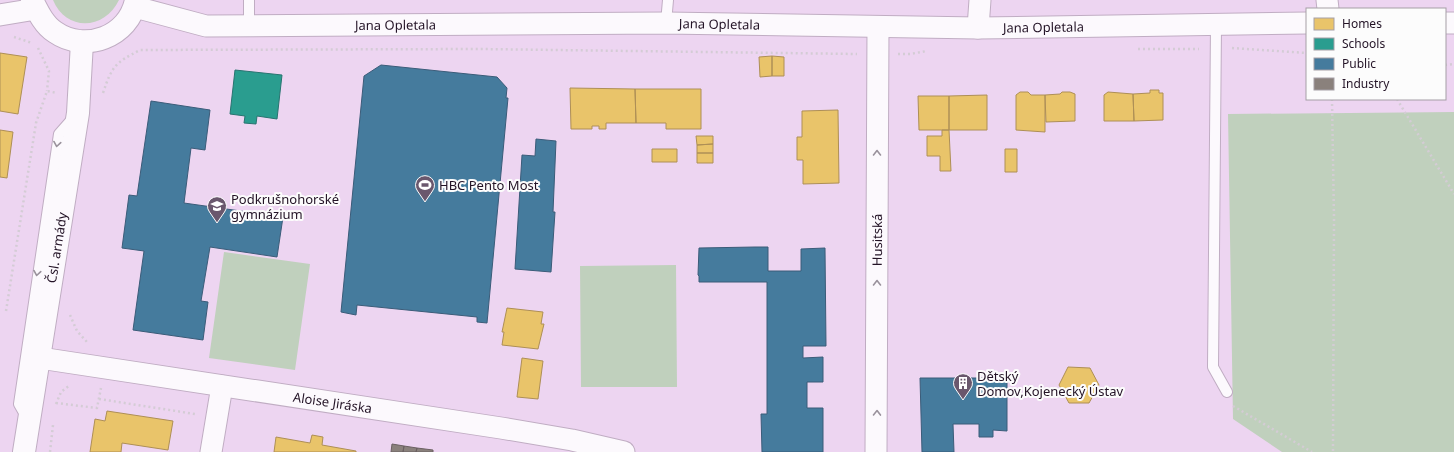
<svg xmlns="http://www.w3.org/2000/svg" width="1454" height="452" viewBox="0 0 1454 452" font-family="'Noto Sans',sans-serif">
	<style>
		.green { fill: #c0d0bd }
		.homes { fill: #e9c46a; stroke: #ae8f56 }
		.schools { fill: #2a9d8f; stroke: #287470 }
		.public { fill: #457b9d; stroke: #3b5c79 }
		.industry { fill: #8a817c; stroke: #6b6062 }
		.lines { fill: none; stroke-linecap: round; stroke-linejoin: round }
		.service-casing { stroke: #c0adc3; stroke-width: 12 }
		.minor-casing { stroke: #c0adc3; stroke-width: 23 }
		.tertiary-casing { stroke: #c0adc3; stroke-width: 24 }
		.path { stroke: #d4ccd5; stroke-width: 2.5; stroke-dasharray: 2 3; stroke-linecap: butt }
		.service { stroke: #fcf9fd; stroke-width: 10 }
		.minor { stroke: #fcf9fd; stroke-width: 21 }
		.tertiary { stroke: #fcf9fd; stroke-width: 22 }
		.oneway { stroke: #9a929c }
		.labels { text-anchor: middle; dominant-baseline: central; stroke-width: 4; stroke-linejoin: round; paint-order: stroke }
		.street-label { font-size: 13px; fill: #231326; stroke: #fcfcfc }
		.poi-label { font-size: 13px; fill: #231326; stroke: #fcfcfc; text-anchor: start }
	</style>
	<rect width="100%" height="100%" fill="#edd5f1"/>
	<path class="green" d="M53,0H119C105,30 66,32 53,0Z
		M1454,112V452H1282L1233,419L1228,114Z
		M224,252L310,264L295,370L209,358Z
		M676,265L677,387H581L580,266Z"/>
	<path class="homes" d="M0,53L27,57L18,114L0,111Z
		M772,56L784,57V76H772Z
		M772,56V76L760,77L759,57Z
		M570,88L635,89L636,123H606V129H599V126H592V129H571Z
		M635,89H701V129H666V123H636Z
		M1150,90H1159V93H1163V120L1134,121L1133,94L1150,93Z
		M1020,92H1028L1031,95H1045V132L1016,130V95Z
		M1062,92H1070L1075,94V121L1046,122L1045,95L1060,94Z
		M1108,92L1133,94L1134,121H1104V95Z
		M987,95V130H949V96Z
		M918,96H949V130H919Z
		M838,110L839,183L803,184V160H797V137H802V111Z
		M0,130L13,132L7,178L0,177Z
		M942,130H949L951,171H940V156H927V136H942Z
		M696,136H713V144L697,145Z
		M713,144V153H697V145Z
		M652,149H677V162H652Z
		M1005,149H1017V172H1005Z
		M697,153H713V163H697Z
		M507,308L543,312L541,324H544L538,349L502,345L504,332H502Z
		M522,358L543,361L538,399L517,397Z
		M1068,367L1090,368L1099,385L1089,403H1069L1059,385Z
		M107,411L173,421L168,450L122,443L121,452H90L95,419L105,421Z
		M312,435L323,437L322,445L356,451V452H274L276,437L310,443Z"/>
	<path class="schools" d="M235,70L282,75L277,119L257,116L256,124L244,123L245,116L230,114Z"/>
	<path class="public" d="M381,65L497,77L507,88L506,98H508L487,323L477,322V317L357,305L356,315L341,312L364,76Z
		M151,101L210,110L205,150L191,148L184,203L283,217L277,257L210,247L201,301L208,302L203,340L133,330L144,251L122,248L129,195L137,196Z
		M536,139L556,141L553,212H555L551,272L515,269L522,155L535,156Z
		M755,247H768V271H801V249L825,248L826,346H803V358L823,357V382H807V408H823V452H762L761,414H767V282H699V276L698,275L699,248Z
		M920,378H1007V431L993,430V437H979V424H953L954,452H922Z"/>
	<path class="industry" d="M392,444L404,446L403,452H391Z
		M404,446L417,448L416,452H403Z
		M417,448L433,450V452H416Z"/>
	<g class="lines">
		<g class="service-casing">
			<path id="service" d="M666,23L668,0
				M249,25V0
				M1216,25L1213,367L1227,392
				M27,418L19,404L59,134L74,117"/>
		</g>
		<g class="minor-casing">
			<g id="minor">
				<path d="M1327,0L1328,9"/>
				<path id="s1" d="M135,7L206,26L666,23L978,28L1307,23"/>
				<path d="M0,15L36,9"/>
				<path d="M1445,23H1454"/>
				<path d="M978,28L980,0"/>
				<path id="s2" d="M40,358L501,428L572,440L624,452"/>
				<path d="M211,452L222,386"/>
				<path id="s3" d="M876,452L878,28"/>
			</g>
		</g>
		<g class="tertiary-casing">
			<g id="tertiary">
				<path d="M32,0C38,12 44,25 55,32C85,53 129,37 136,0"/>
				<path id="s4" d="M24,452L78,113L82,42"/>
			</g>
		</g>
		<path class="path" d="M14,37L32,43
			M38,48L49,71L47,91
			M1232,48L1307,53
			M1138,49H1199
			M898,54H910L927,51
			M1445,65L1454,64
			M103,93C112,66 115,63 140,50L481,49L857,54
			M1332,99L1334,219L1333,452
			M1397,99L1454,194
			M6,311L36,123L47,91L57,93
			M70,315L77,331L87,342
			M99,399L195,414
			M56,403L97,408L101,388
			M56,404L61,392L70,385
			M1233,406L1312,452
			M50,452L53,425"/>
		<use href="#service" class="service"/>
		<use href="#minor" class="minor"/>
		<use href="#tertiary" class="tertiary"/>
	</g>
	<defs><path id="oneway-chevron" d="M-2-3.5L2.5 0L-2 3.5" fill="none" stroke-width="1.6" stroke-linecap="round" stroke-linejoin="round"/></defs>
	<g class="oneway">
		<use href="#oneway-chevron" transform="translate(57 144) rotate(99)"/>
		<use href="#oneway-chevron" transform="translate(877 153) rotate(-90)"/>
		<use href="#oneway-chevron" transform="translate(37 273) rotate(99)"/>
		<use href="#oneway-chevron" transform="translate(877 283) rotate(-90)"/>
		<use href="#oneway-chevron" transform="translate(877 413) rotate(-89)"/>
	</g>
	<defs>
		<g id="stadium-pin" transform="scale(1)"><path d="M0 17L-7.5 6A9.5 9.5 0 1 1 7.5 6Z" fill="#6a576d" stroke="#fcfcfc"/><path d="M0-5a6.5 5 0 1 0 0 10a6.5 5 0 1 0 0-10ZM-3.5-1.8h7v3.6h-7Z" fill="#fff"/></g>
		<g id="school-pin" transform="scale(1)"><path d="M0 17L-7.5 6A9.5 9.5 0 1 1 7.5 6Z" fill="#6a576d" stroke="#fcfcfc"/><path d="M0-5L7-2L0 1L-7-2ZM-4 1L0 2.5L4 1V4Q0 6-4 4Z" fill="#fff"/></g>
		<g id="building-pin" transform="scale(1)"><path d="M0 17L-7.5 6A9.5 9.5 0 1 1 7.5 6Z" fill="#6a576d" stroke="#fcfcfc"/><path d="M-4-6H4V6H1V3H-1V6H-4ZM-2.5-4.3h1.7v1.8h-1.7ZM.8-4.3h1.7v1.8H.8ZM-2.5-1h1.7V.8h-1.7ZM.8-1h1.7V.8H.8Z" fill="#fff"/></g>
	</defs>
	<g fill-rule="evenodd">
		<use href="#stadium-pin" x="425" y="185"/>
		<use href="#school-pin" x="217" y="206"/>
		<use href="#building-pin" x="963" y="383"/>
	</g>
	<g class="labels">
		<g class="street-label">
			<text stroke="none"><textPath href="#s1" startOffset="263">Jana Opletala</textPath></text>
			<text stroke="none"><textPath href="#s1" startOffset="587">Jana Opletala</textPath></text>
			<text stroke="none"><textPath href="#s1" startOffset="911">Jana Opletala</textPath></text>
			<text stroke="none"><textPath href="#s3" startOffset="212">Husitská</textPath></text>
			<text stroke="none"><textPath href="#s4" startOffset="207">Čsl. armády</textPath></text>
			<text stroke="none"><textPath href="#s2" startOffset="296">Aloise Jiráska</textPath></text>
		</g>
		<g class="poi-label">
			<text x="439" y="185">HBC Pento Most</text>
			<text x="231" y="199">Podkrušnohorské<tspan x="231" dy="15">gymnázium</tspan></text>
			<text x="977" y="376">Dětský<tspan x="977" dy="15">Domov,Kojenecký Ústav</tspan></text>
		</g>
	</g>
	<rect x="1306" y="8" width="140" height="92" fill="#fcfcfc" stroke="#a59fa6"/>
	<rect x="1314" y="18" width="20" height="12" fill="#e9c46a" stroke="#a59fa6"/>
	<text x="1342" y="28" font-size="12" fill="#231326">Homes</text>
	<rect x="1314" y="38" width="20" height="12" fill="#2a9d8f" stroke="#a59fa6"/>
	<text x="1342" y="48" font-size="12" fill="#231326">Schools</text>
	<rect x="1314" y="58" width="20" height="12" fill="#457b9d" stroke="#a59fa6"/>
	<text x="1342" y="68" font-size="12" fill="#231326">Public</text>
	<rect x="1314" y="78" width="20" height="12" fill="#8a817c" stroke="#a59fa6"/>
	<text x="1342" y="88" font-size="12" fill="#231326">Industry</text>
</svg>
